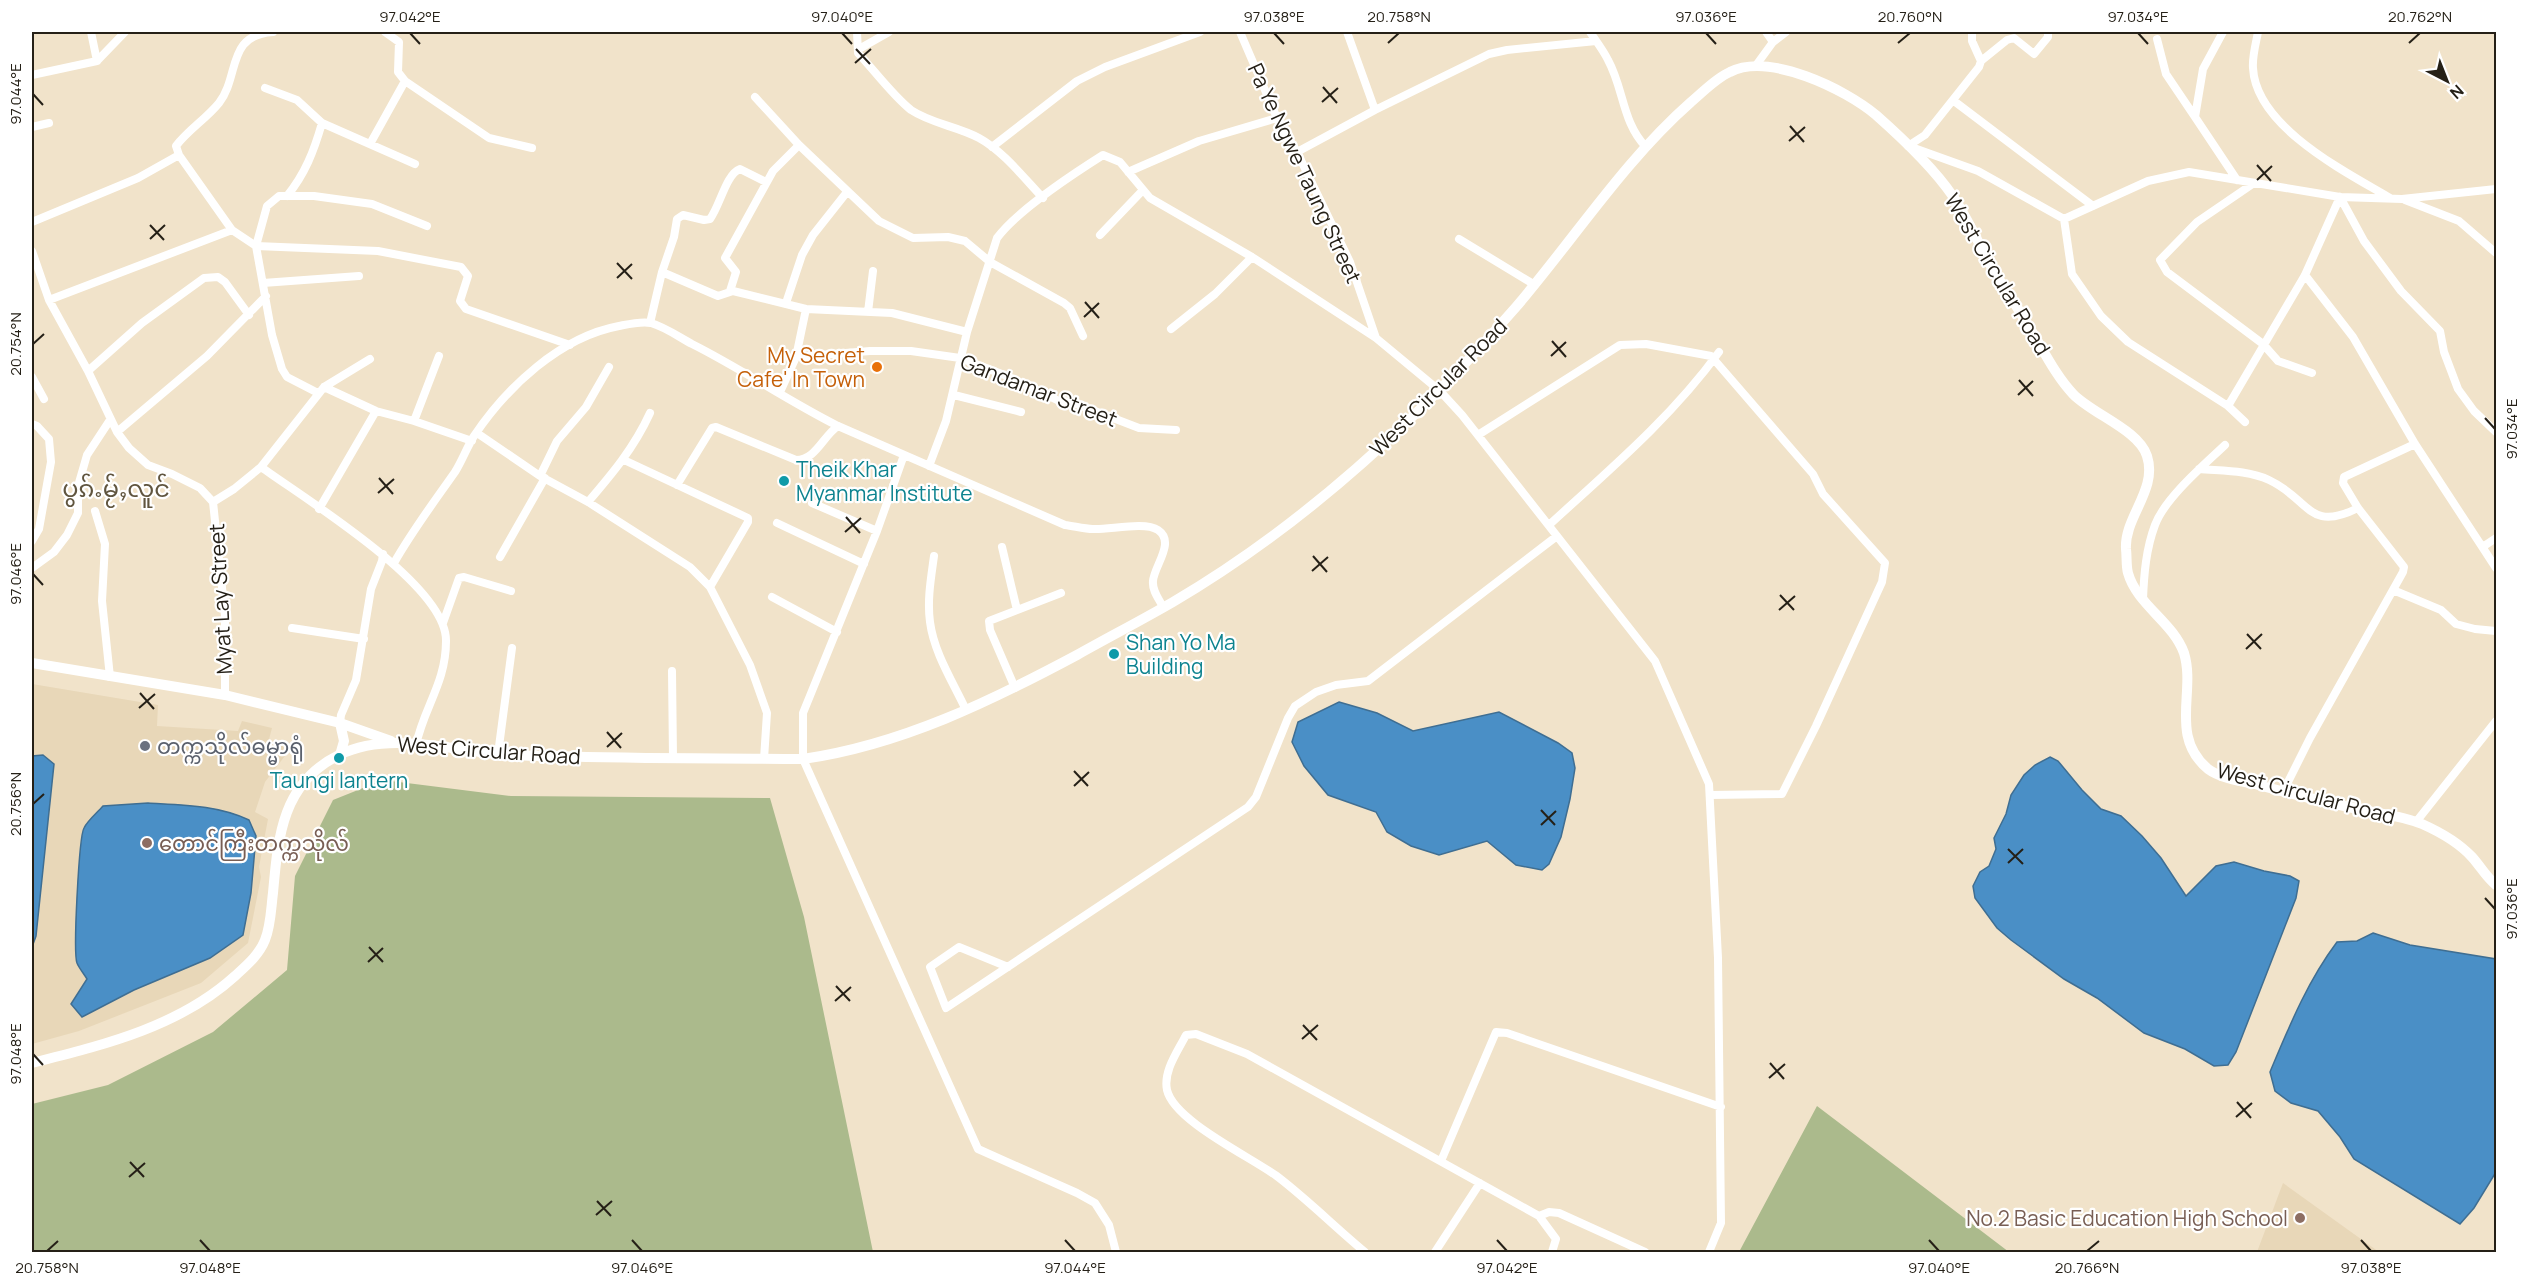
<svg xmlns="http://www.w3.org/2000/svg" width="2528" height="1284" viewBox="0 0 2528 1284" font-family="Manrope,'Noto Sans Myanmar',sans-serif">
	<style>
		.built { fill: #e8d7b8 }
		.green { fill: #abba8c }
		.water { fill: #4a8fc6; stroke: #3f6e92; stroke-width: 1.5 }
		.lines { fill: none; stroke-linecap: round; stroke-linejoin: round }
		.minor { stroke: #fff; stroke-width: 8 }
		.tertiary { stroke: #fff; stroke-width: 10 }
		.secondary { stroke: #fff; stroke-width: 10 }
		.ticks { fill: none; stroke: #252017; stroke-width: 2 }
		.food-dot { fill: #e8710a; stroke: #fff; stroke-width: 2 }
		.culture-dot { fill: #0f9aa8; stroke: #fff; stroke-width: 2 }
		.worship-dot { fill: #6b7280; stroke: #fff; stroke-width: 2 }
		.education-dot { fill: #8d6e63; stroke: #fff; stroke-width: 2 }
		.labels { text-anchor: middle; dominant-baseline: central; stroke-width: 4.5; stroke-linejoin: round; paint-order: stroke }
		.street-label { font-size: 21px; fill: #252017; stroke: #fff }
		.food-label { font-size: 21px; fill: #c56008; stroke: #fff; text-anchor: end }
		.culture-label { font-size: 21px; fill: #0d838f; stroke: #fff; text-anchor: start }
		.worship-label { font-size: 21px; fill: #5b616d; stroke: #fff; text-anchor: start }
		.education-label { font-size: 21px; fill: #785e54; stroke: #fff; text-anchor: start }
		.quarter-label { font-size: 24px; fill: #60553f; stroke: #fff }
		.neatline { fill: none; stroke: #252017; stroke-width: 2 }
		.ticks-label { font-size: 15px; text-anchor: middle; fill: #252017 }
	</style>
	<rect width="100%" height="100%" fill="#f1e3ca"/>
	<path class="built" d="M32,684L158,705L157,726L238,731L242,721L272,728L268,743L291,748L265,782L255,812L268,819L259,867L261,877L248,943L201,983L79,1031L32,1044Z
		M2283,1183L2379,1252H2257Z"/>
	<path class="green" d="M383,780L511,796L770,798L804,917L873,1252H32V1104L108,1085L213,1032L287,970L295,876L333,800Z
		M1817,1106L2009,1252H1739Z"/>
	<path class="water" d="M1339,702L1377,713L1413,731L1499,712L1558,743L1572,753L1575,768L1570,799L1561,837L1549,864L1542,870L1516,865L1487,841L1439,855L1411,846L1387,832L1376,812L1328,795L1304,766L1292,742L1298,722Z
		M43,755L54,764L36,936L32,947V756Z
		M2050,757L2058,761L2082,790L2101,809L2121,816L2142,836L2161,858L2186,896L2216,866L2234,862L2264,871L2290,876L2299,881L2296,898L2236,1052L2228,1065L2214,1066L2185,1049L2144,1033L2097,998L2064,979L2011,940L1997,928L1975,898L1973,886L1980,872L1989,866L1996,849L1994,838L2006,814L2011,795L2024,775L2035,765Z
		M148,803C182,805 218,805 249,820L256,836L251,893L243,935L210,958L134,990L82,1017L71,1004L87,979C84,974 79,968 77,963C73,952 79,837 84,828C88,820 97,813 103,806Z
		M2373,933L2410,945L2496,959V1172L2474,1208L2460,1224L2354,1159L2340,1137L2318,1111L2291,1103L2275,1091L2270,1072C2289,1027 2307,982 2337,942L2357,941Z"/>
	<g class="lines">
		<path class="minor" d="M91,32L97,61
			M273,32C226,35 240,76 219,103C206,119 188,130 176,146L179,155L232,230L256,246L378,251L461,267L468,276L460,301L466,309L570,345
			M385,32L399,42L398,72L405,81L489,138L532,148
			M857,32L858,53C873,69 894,97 911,110C932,124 957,126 979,138C1003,151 1024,178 1043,198
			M1240,32L1277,118L1297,152L1350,262L1376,338L1440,391L1462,415L1655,661L1709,784L1718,958L1721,1223L1709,1252
			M1347,32L1375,110
			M1590,32C1596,41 1603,50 1608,60C1624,89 1622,122 1646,147
			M1766,32L1773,42
			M2223,32L2203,69L2195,117L2237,180
			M2258,32C2256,43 2252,57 2253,68C2256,127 2346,172 2390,198
			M2157,39L2166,74L2195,117
			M859,49L889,32
			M1981,61L2007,40L2014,38L2034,54L2048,37V32
			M1757,64L1773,42L1786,32
			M32,75L97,61L125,32
			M265,88L297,100L322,123L415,164
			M755,97L799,145L879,221L913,238L948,237L965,241L990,262L1064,303L1070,308L1083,336
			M1954,101L2093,206
			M32,127L49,123
			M370,144L405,81
			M1908,146L1925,135L1979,67L1981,61L1972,41V32
			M992,147L1077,81L1105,67L1200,32
			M1914,148L1978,171L2064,219L2148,181L2189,172L2340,197L2402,199L2496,189
			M1297,152L1375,110L1489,54L1507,50L1596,41
			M1128,172L1199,141L1277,118
			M2254,183L2197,222L2160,260L2167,272L2263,344L2278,361L2312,373
			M287,196C305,174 314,151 322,123
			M2340,197L2364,241L2401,291L2440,331L2444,352L2458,389L2474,411L2496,432
			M2405,200L2459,221L2496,253
			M2064,219L2072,274L2101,316L2128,342L2228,406L2245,422
			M32,222L138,178L179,155
			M1100,235L1143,190
			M1459,239L1535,285
			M32,251L49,300L88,371L117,432L129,448L148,465L172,474L200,488L213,502L225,616V695
			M662,272L718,296L733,291L806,309L892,313L967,332
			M2305,275L2353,337L2415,444L2496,568
			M263,283L359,276
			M730,291L736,272L725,258L773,171L799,145
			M49,300L232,230
			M786,303L802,255L813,235L847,192
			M868,312L873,271
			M650,323L662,272L674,237L677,219L683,215L704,220L710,219C720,206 726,174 740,169L766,182
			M1171,329L1215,294L1252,257
			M796,357L806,309
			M88,371L142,323L204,278L218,277L225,282L249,315
			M32,377L44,399
			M324,387L376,411L414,421L472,441
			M780,392L796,357L870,351H911L960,358L1007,376L1059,401L1074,403L1139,428L1176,430
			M318,393L287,377L282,369L272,335L256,246L267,206L279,196H314L372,204L427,226
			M954,395L1021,412
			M2228,406L2305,275L2340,197
			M414,421L439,356
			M32,424L37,426L49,439L51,462L39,529L32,541
			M117,432L207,356L266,296
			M477,433L540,476L588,502L690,567L710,587L750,665L767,713L764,759
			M1478,435L1620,345L1646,344L1711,356L1813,474L1823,494L1885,563L1882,582L1816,726L1782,794L1710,795
			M904,455L877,531L803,713V759L978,1149L1077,1193L1095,1203L1109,1225L1116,1252
			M624,460L748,518V522L710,587
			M929,466L946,421L967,332L997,238C1017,211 1073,174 1103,155L1120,162L1150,198L1252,257L1376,338
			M261,467C305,499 447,585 446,641C446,683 424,707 416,745
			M2199,469C2222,471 2248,470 2269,480C2310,499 2308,533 2358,508
			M540,476L557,441L586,407L609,367
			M677,485L712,428L716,427L796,460C816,460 823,436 838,426
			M213,502L234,489L261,467L324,387L370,359
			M588,502C612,474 634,448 650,413
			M812,503L877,531
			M319,509L376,411
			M95,511L105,544L102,601L110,677
			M777,523L864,564
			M1549,525C1608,471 1671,418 1719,352
			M2484,546L2496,538
			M1002,547L1017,610
			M934,556C931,578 927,600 930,622C934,653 953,682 966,710
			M500,557L545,478
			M394,563C412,531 434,502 455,472C462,461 467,447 474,436C507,387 560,337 619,326C629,324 641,321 651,323C665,327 679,337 692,344C742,369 788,401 838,426L1065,525C1074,526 1084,529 1093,529C1109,530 1145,521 1158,530C1176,542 1154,566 1153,581C1152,591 1159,599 1163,607
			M32,568L54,552L67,535L78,513V486L87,455L110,420
			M2393,590L2441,610L2456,624L2475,629L2496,631
			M772,597L837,632
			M2143,599C2144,574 2146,549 2155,525C2165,498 2204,465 2225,445
			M443,623L459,578L464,577L511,591
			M292,628L364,639
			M672,671L673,758
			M1015,688L990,630L989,621L1061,593
			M340,723L341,715L356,680L371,589L382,561L383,554
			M498,754L512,648
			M2283,792L2310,738L2403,572L2404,567L2358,508L2343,483L2344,477L2415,444
			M2416,822L2496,721
			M1008,967L959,947L930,967L946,1008L1248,807L1256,797L1288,718L1295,706L1316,692L1336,685L1368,681L1557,536
			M1441,1161L1496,1032L1507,1033L1721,1107
			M1539,1216L1556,1239L1552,1252
			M1365,1252C1336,1228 1308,1200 1278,1177C1251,1157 1174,1121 1167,1090C1163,1071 1178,1051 1186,1035L1196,1034L1247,1054L1539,1216L1549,1212L1559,1213L1645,1252
			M1435,1252L1480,1183"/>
		<path class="tertiary" d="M340,723L391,741
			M340,755L344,741L340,723
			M32,1063C103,1045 179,1027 235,976C247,965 259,955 265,940C271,925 271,908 273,893C278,837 282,783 339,755C389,731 447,750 499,754C517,756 537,756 556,756C638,759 721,758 803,759C901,745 991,701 1077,655C1109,637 1142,620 1173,602C1304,525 1417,421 1516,307C1574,239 1624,161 1691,102C1703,92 1716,78 1730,72C1769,52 1845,89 1876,115C1902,138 1932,166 1952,195C1966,215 1976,238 1987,259C1999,281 2014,301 2026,322C2041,345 2054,374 2073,394C2092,414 2139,430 2147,456C2158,490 2124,517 2126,549C2127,557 2126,566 2128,573C2137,605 2173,622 2184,653C2196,692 2169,736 2208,769C2220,778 2240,781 2255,784C2290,794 2326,802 2362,810C2382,814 2403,816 2422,824C2440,832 2459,843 2472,857C2481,867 2486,877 2496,885"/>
		<path class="secondary" d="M32,663L225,695L340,723"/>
	</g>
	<path class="ticks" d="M410,33L420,44M842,33L852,44M1274,33L1284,44M1706,33L1716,44M2138,33L2148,44M1388,43L1399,33M1898,43L1910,33M2409,43L2420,33M856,49L870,64M855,63L871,49M1323,87L1337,103M33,94L43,105M1322,102L1338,88M1790,126L1804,142M1789,141L1805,127M2257,165L2271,181M2257,180L2272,166M150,225L164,240M150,239L165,225M617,263L632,279M617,278L632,264M1085,302L1099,318M1084,317L1099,303M1552,341L1566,357M33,344L44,334M1551,356L1566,342M2019,380L2033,396M2018,395L2033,381M2485,418L2495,429M379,478L393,494M378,493L394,479M846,517L860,533M845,532L861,518M1313,556L1327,572M1312,571L1328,557M33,574L43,585M1780,595L1794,610M1779,610L1795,596M2247,634L2261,649M2246,649L2262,634M140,693L154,709M139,708L155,694M607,732L621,748M607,747L622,733M1074,771L1088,786M1074,786L1089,772M33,804L44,794M1541,810L1555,825M1541,825L1556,811M2008,849L2023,864M2008,863L2023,849M2485,898L2495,909M369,947L383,962M368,962L383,948M836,986L850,1001M835,1001L851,987M1303,1025L1317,1040M1302,1039L1318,1025M33,1054L43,1065M1770,1063L1784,1079M1769,1078L1785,1064M2237,1102L2251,1118M2236,1117L2252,1103M130,1162L144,1177M129,1177L145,1163M597,1201L611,1216M596,1215L612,1201M200,1240L210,1251M632,1240L642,1251M1065,1240L1075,1251M1497,1240L1507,1251M1929,1240L1939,1251M2361,1240L2371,1251M47,1251L58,1241M2087,1251L2099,1241"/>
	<circle class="food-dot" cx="877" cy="367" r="6"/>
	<g class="culture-dot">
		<circle cx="784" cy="481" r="6"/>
		<circle cx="1114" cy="654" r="6"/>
		<circle cx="339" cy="758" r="6"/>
	</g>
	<circle class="worship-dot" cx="145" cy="746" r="6"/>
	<g class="education-dot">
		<circle cx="147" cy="843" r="6"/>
		<circle cx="2300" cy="1218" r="6"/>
	</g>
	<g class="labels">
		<g class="street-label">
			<text transform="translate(1305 173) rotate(65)">Pa Ye Ngwe Taung Street</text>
			<text transform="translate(1998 274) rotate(59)">West Circular Road</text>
			<text transform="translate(1438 387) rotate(-45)">West Circular Road</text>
			<text transform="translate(1039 390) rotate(21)">Gandamar Street</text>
			<text transform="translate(220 599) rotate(-93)">Myat Lay Street</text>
			<text transform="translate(489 750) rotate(4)">West Circular Road</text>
			<text transform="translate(2306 793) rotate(15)">West Circular Road</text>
		</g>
		<g class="food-label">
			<text x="865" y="355">My Secret<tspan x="865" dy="24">Cafe' In Town</tspan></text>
		</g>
		<g class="culture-label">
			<text x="796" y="469">Theik Khar<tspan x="796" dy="24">Myanmar Institute</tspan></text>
			<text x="1126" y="642">Shan Yo Ma<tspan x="1126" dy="24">Building</tspan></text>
			<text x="339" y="780" text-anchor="middle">Taungi lantern</text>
		</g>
		<g class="worship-label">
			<text x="157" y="746">တက္ကသိုလ်ဓမ္မာရုံ</text>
		</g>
		<g class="education-label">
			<text x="159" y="843">တောင်ကြီးတက္ကသိုလ်</text>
			<text x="2288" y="1218" text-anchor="end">No.2 Basic Education High School</text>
		</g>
		<g class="quarter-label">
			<text x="116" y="487">ပွၵ်ႉမႂ်ႇလူင်</text>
		</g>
	</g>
	<rect width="2528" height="1284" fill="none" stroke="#ffffff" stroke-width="66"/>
	<g transform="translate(2447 81) rotate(138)" stroke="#ffffff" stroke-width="4.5" paint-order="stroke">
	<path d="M0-4.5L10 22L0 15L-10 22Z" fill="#252017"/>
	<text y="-9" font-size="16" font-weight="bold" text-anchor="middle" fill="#252017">N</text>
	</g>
	<rect x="33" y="33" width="2462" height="1218" class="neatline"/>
	<g class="ticks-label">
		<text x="410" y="22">97.042°E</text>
		<text x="842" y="22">97.040°E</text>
		<text x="1274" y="22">97.038°E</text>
		<text x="1399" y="22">20.758°N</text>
		<text x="1706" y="22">97.036°E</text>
		<text x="1910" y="22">20.760°N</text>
		<text x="2138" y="22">97.034°E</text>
		<text x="2420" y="22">20.762°N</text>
		<text transform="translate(16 94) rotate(-90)" y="5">97.044°E</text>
		<text transform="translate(16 344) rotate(-90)" y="5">20.754°N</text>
		<text transform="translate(2512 429) rotate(-90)" y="5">97.034°E</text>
		<text transform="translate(16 574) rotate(-90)" y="5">97.046°E</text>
		<text transform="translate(16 804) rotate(-90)" y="5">20.756°N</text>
		<text transform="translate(2512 909) rotate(-90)" y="5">97.036°E</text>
		<text transform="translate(16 1054) rotate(-90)" y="5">97.048°E</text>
		<text x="47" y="1273">20.758°N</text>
		<text x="210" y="1273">97.048°E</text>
		<text x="642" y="1273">97.046°E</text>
		<text x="1075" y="1273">97.044°E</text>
		<text x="1507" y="1273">97.042°E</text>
		<text x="1939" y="1273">97.040°E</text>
		<text x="2087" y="1273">20.766°N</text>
		<text x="2371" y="1273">97.038°E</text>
	</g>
</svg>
